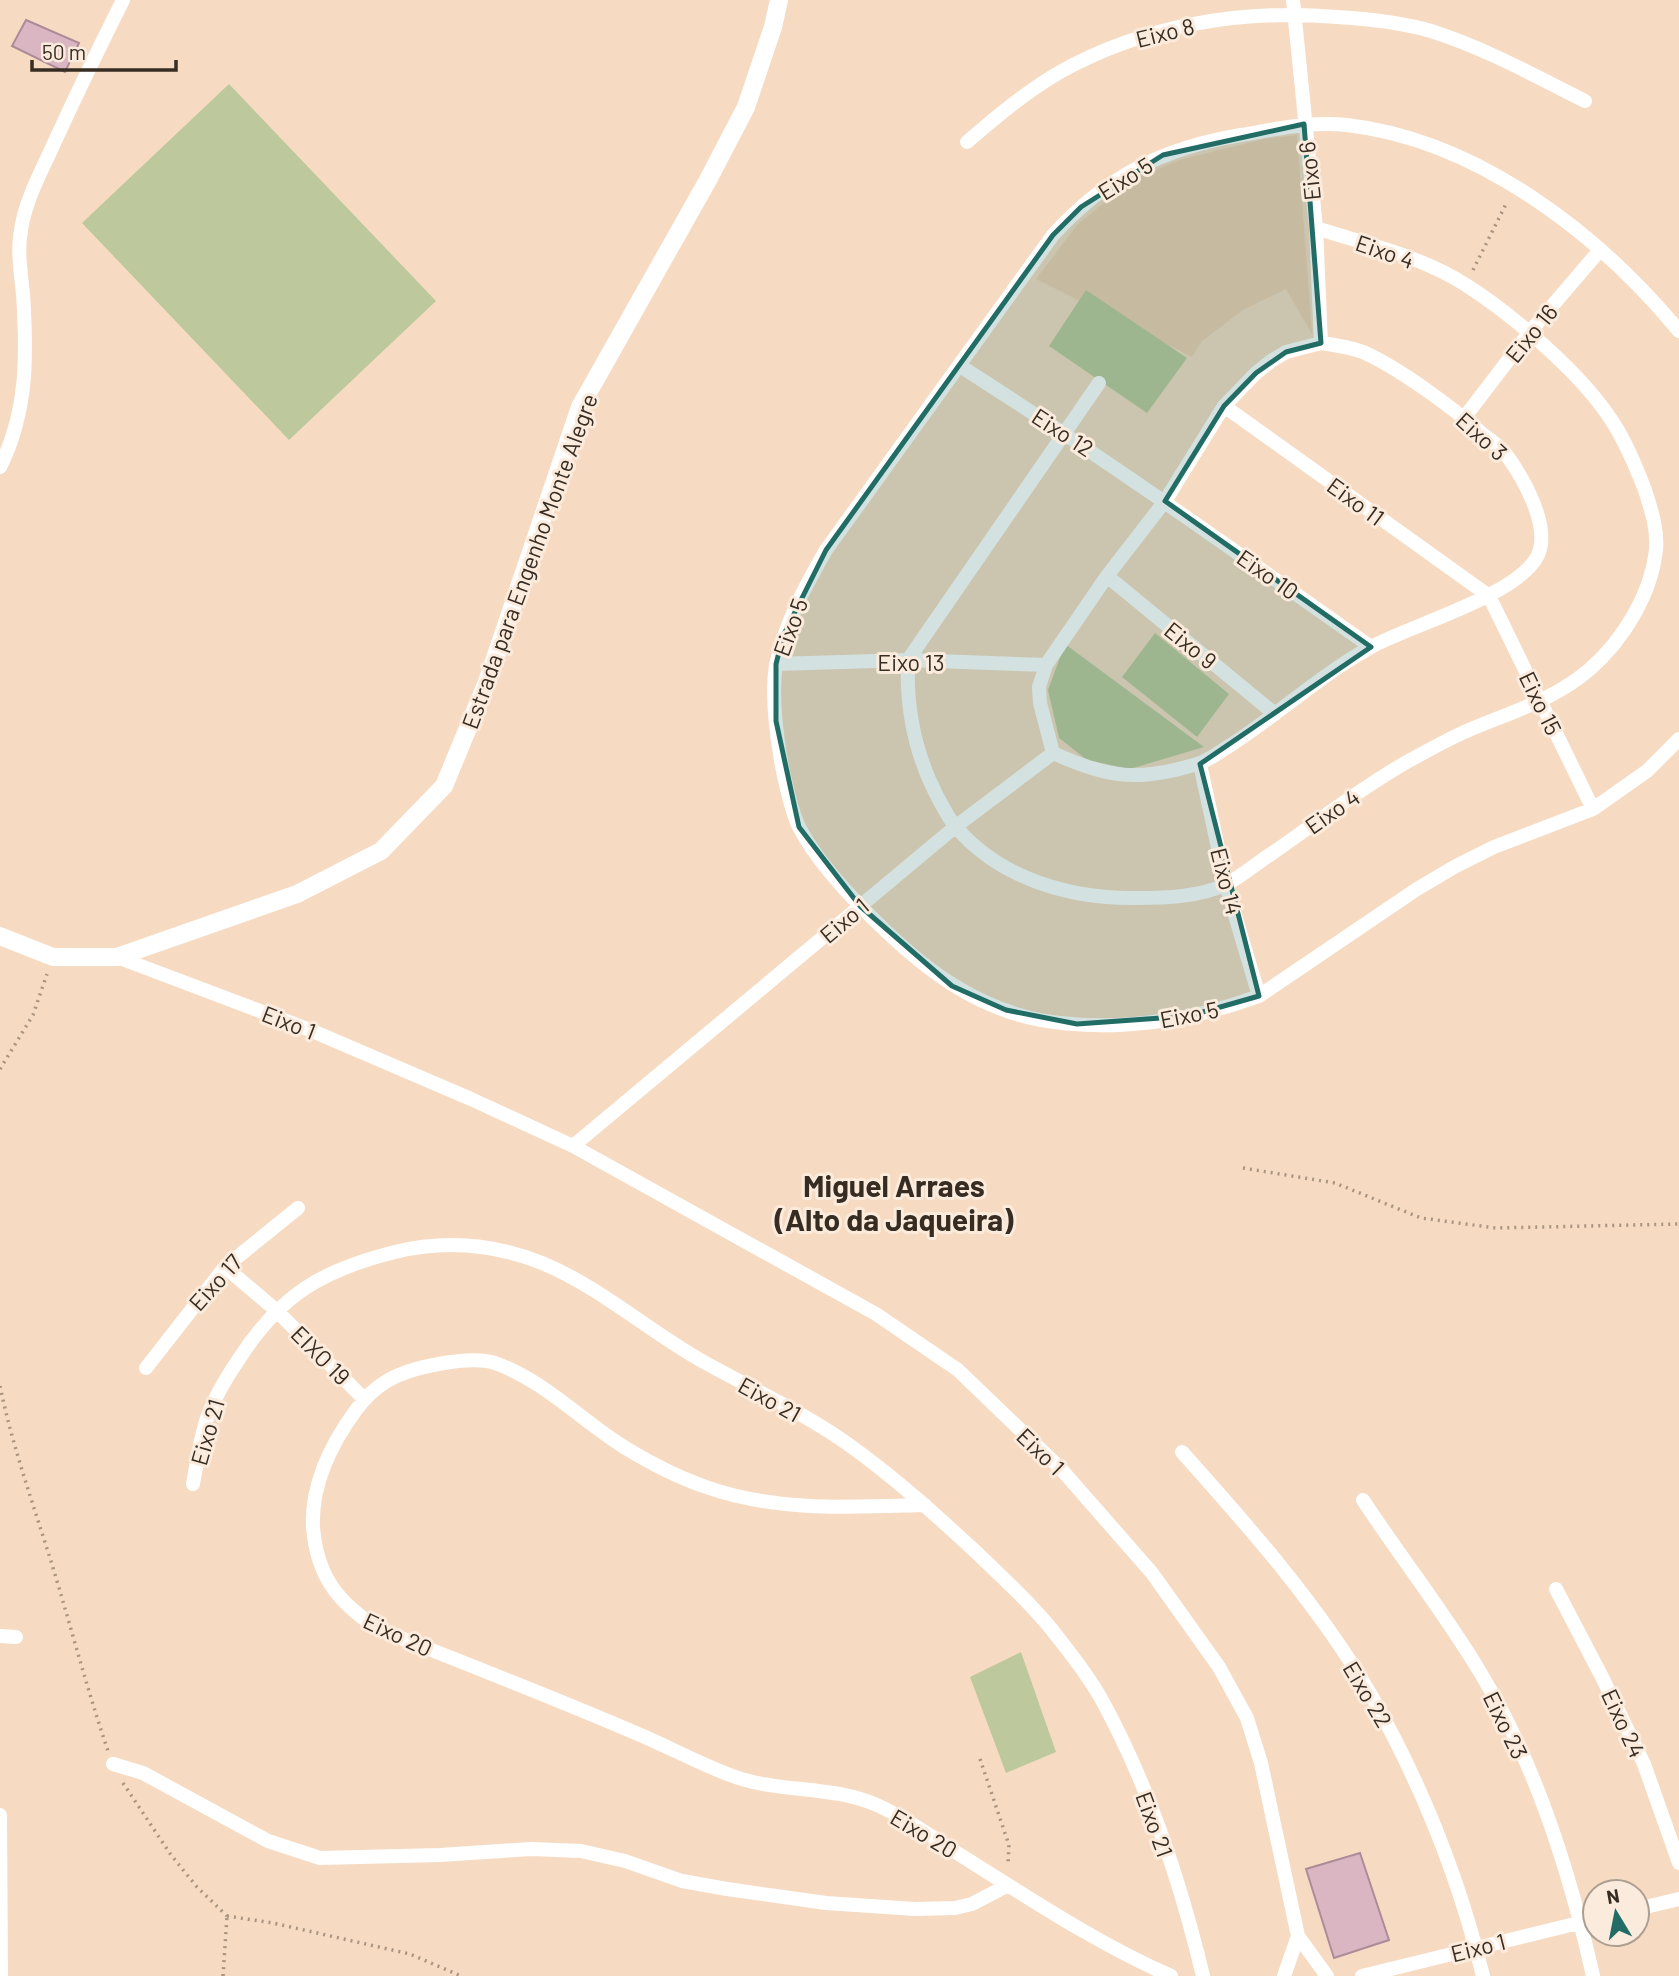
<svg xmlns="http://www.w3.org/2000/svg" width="1679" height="1976" viewBox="0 0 1679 1976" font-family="Barlow,sans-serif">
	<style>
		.built { fill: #efceb0 }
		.green { fill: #bdc99c }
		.building { fill: #dab6c3; stroke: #ad8b98; stroke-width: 2 }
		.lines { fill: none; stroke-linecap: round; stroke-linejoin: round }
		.path { stroke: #a89481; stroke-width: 3.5; stroke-dasharray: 2 5; stroke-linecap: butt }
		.minor { stroke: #fff; stroke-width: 14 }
		.tertiary { stroke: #fff; stroke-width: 18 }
		.marked { fill: #226c66; fill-opacity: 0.2; stroke: #226c66; stroke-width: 5; stroke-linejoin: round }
		.labels { text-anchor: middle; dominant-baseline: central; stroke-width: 6; stroke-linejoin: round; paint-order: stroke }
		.street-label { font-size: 23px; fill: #362c22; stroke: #fbebdc }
		.district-label { font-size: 30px; font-weight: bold; fill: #362c22; stroke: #fbebdc }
	</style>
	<rect width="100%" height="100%" fill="#f6dbc2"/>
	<path class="built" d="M1297,135L1312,334L1286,289L1243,310L1202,341L1192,357L1036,279L1078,224L1132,180L1179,160L1264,139Z"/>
	<path class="green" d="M229,84L436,301L289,440L82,223Z
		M1086,290L1187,358L1147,413L1049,346Z
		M1155,633L1229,694L1197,737L1122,677Z
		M1065,644L1204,747L1130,769L1087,760L1059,738L1048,690Z
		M1021,1652L1056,1752L1006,1773L970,1677Z"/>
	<path class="building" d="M26,20L79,43L65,72L12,46Z
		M1360,1853L1389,1940L1334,1958L1306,1869Z"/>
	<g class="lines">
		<path class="path" d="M1473,270L1507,202
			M0,1069L33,1015L47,974
			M1243,1168L1335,1183L1421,1218L1496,1228L1679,1224
			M0,1386C13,1449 35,1509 54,1571C72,1631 88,1692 108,1751
			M980,1759L1009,1845L1008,1865
			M123,1783L171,1855L197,1887L227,1916
			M227,1916L273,1923L410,1954L461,1976
			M223,1976L227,1916"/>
		<path class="minor" d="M1293,0L1316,228L1321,343
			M967,142C996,117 1027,91 1060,72C1144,25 1241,9 1337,17C1368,19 1401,22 1431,31C1485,48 1535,76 1585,101
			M1679,331C1598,233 1477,140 1347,125C1311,121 1277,129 1241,135C1163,148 1107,176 1053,235L826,550C806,585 786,621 777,661C770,691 777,741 783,771C787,789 791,810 799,827C819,865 856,903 887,932C931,974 979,1008 1040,1020C1112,1033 1191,1021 1259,996L1417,889L1456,866L1494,847L1593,809L1647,771L1679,739
			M1321,343C1335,345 1350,347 1363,352C1401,369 1453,408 1485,436C1492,441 1500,447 1505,453C1523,477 1551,526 1538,555C1519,595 1414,624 1373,646C1321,674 1278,715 1229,746C1219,752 1208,761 1197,764C1138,782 1108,778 1053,753L1040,703L1039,687L1046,665L1107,576L1165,501L1224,406L1256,373L1271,361L1286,352Z
			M960,366C1100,455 1235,551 1371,647
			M1099,383L908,660C906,708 914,751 936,794C942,805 948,818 956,827C1000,879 1071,899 1136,898C1165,898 1200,897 1227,884C1242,876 1257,863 1271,854C1316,823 1358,790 1405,763C1423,753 1441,743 1460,734C1504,714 1552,702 1590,669C1623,640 1651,595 1656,550C1658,530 1651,509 1645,490C1636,467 1626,442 1612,421C1582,374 1513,315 1466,285C1421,256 1366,244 1316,228
			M1224,406L1489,596L1593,809
			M1464,418L1529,333L1600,250
			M0,467C28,411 27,354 23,294C21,273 17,251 21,230C25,202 39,176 51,150C74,99 98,50 123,0
			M1107,576L1275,714
			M776,664L908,660L1046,665
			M1200,764L1226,885L1259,996
			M117,957L310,1030L471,1099L573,1146L876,1314L958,1370L1061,1469L1152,1573L1219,1667L1247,1718L1261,1763L1298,1936L1327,1976
			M573,1146L955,827L1053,753
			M225,1267L277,1311L364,1399
			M146,1368L225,1267L298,1208
			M1182,1452C1250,1528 1319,1606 1371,1695C1421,1783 1459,1878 1483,1976
			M193,1484C197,1462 200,1439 207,1418C215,1396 226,1378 239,1359C280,1295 322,1270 395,1252C444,1240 494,1244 542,1263C600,1287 647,1330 702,1361C749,1387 800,1411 845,1442C893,1476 935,1514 977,1553C1006,1581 1036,1608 1060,1640C1075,1659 1091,1680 1103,1702C1148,1785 1181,1884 1203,1976
			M1363,1500C1401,1558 1445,1613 1480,1672C1536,1764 1570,1872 1593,1976
			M925,1505C852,1507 779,1512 709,1488C679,1478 650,1463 624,1447C581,1420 543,1380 495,1363C469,1355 410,1367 387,1381C375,1388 364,1399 356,1410C331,1444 311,1483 313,1527C317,1577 338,1602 378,1629C465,1663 552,1697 638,1734C669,1747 698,1763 730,1775C778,1794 831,1784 879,1806C910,1820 936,1840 965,1858C1032,1900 1098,1944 1171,1976
			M1556,1589L1603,1679L1644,1764L1679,1863
			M0,1636L16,1637
			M113,1764L143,1773L268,1841L320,1858L440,1855L531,1849L581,1851L625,1861L682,1881L727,1889L826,1903L915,1909L955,1908L972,1904L1008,1885
			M0,1815L1,1976
			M1637,1909L1679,1899
			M1284,1976L1298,1936
			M1362,1976L1595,1919"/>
		<path class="tertiary" d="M0,936L53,957H117L297,894L381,851L444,786L487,682L580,407L708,180L746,107L773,27L779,0"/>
	</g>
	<path class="marked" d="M1304,124L1321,343L1286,352L1256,373L1224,406L1165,501L1371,647L1200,764L1259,996L1189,1016L1077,1024L1006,1010L952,986L860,906L799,827L776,721V664L783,636L826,550L1053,235L1081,207L1163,155Z"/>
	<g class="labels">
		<g class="street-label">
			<text transform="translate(1165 32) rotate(-14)">Eixo 8</text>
			<text transform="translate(1309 171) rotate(-96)">Eixo 6</text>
			<text transform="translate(1125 178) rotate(-32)">Eixo 5</text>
			<text transform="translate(1385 251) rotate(19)">Eixo 4</text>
			<text transform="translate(1531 333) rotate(-51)">Eixo 16</text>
			<text transform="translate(1063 432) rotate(33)">Eixo 12</text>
			<text transform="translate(1482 436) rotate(42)">Eixo 3</text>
			<text transform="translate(1356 501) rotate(36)">Eixo 11</text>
			<text transform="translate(529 561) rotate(-70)">Estrada para Engenho Monte Alegre</text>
			<text transform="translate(1268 574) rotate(35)">Eixo 10</text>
			<text transform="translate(790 627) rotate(-70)">Eixo 5</text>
			<text transform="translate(1191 645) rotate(39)">Eixo 9</text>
			<text x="911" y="662">Eixo 13</text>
			<text transform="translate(1541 703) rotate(64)">Eixo 15</text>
			<text transform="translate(1332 811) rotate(-35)">Eixo 4</text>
			<text transform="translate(1227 881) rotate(76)">Eixo 14</text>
			<text transform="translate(844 920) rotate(-40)">Eixo 1</text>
			<text transform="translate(1189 1014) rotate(-11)">Eixo 5</text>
			<text transform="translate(289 1022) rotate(21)">Eixo 1</text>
			<text transform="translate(215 1282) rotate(-48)">Eixo 17</text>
			<text transform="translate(321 1355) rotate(45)">EIXO 19</text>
			<text transform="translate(770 1399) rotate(29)">Eixo 21</text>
			<text transform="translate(207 1432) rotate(-74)">Eixo 21</text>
			<text transform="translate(1041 1451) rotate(44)">Eixo 1</text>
			<text transform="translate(398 1634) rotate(25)">Eixo 20</text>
			<text transform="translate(1368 1694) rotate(59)">Eixo 22</text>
			<text transform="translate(1624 1723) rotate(65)">Eixo 24</text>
			<text transform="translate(1506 1725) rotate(64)">Eixo 23</text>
			<text transform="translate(1155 1824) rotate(70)">Eixo 21</text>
			<text transform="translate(924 1833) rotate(31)">Eixo 20</text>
			<text transform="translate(1478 1947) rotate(-14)">Eixo 1</text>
		</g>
		<g class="district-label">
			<text x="894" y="1185">Miguel Arraes<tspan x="894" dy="34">(Alto da Jaqueira)</tspan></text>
		</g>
	</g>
	<g transform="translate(1616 1913) rotate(350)"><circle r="33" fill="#fbebdc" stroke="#ac9f92" stroke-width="2"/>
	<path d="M0-5L12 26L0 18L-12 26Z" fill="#226c66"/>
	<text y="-10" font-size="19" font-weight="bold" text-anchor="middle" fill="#362c22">N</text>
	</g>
	<path d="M32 60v10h144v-10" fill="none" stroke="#362c22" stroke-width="3.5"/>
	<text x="42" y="60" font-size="21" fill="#362c22" stroke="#fbebdc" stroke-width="5" paint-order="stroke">50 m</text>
</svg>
